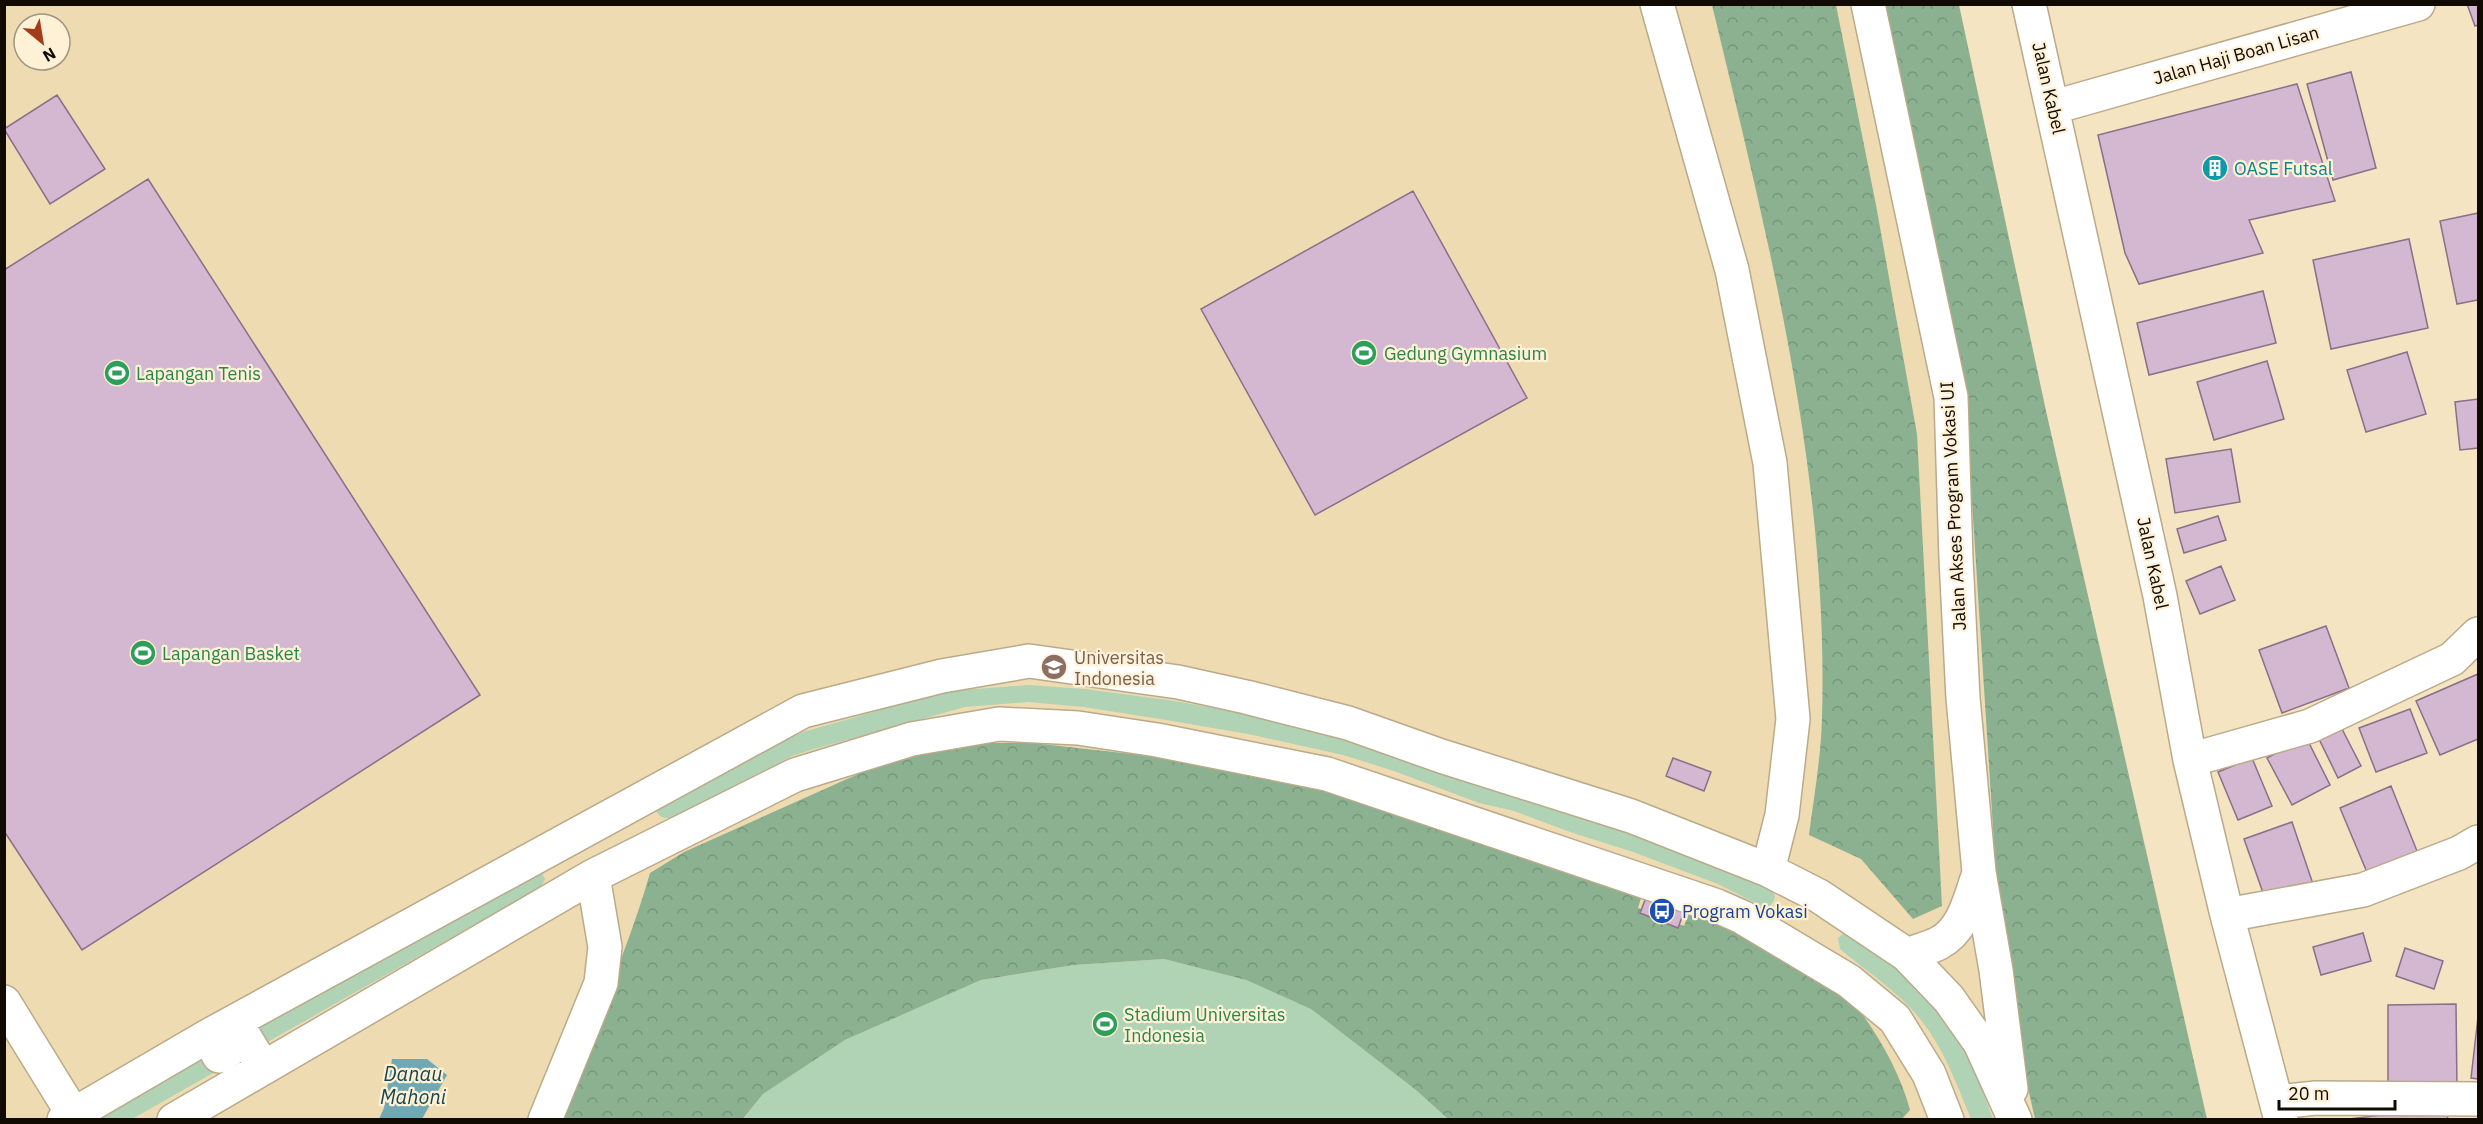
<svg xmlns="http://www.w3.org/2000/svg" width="2483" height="1124" viewBox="0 0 2483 1124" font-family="'IBM Plex Sans',sans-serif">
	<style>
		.built { fill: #efdbb2; fill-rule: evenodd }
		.green { fill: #b0d2b5 }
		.forest { fill: url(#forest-crowns) }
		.water { fill: #70a8b4 }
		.building { fill: #d4b8d2; stroke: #896f88; stroke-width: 1.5 }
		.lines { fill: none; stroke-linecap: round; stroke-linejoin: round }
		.minor-casing { stroke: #baaa89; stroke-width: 36 }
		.minor { stroke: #fff; stroke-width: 33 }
		.labels { text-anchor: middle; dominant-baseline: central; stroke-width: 4.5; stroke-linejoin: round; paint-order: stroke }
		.street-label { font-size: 18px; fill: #100a02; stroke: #fff1d6 }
		.culture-label { font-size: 18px; fill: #0d838f; stroke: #fff1d6; text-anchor: start }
		.leisure-label { font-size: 18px; fill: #27864d; stroke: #fff1d6; text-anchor: start }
		.education-label { font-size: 18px; fill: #785e54; stroke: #fff1d6; text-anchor: start }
		.transit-label { font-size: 18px; fill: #164399; stroke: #fff1d6; text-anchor: start }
		.water-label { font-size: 20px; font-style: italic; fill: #144751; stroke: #fff1d6 }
	</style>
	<defs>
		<pattern id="forest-crowns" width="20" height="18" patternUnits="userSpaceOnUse" patternTransform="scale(1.5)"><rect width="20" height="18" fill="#8bb191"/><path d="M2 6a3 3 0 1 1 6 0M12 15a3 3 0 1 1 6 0" fill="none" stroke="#77977b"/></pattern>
	</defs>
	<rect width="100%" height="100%" fill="#f5e4c2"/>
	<path class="built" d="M5,5H1959L2046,411L2207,1119L5,1120ZM24,24H60V60H24Z"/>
	<path class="green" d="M1028,685L1085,689L1168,700L1250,714L1347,737L1576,808L1773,888L1775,898L1771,905L1765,908L1718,884L1633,852L1570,832L1514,811L1479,803L1394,771L1343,755L1248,734L1166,720L1084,707L1028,702L965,707L814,749L792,756L675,817C666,819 661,819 656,811L658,804L665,799L803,732L933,695L962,690Z
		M540,870L545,879L541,887L132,1119L88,1120Z
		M1845,932L1891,958L1928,996L1953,1030L1978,1079L1993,1119H1971C1957,1085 1944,1049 1921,1020C1899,992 1867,972 1840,949L1838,938Z
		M1164,959L1246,980L1311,1009L1416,1090L1448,1119L743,1120L763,1094L845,1040L981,980L1074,965Z"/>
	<path class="forest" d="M1712,5H1836L1876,205L1917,434L1942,906L1913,919L1861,859L1809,835C1814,796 1821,757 1822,718C1829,475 1768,238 1712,5Z
		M1885,5H1959L2046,411L2207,1119H2035L2009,1003L1996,874L1966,409Z
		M986,743H1033L1185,760L1355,793L1644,888L1638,908L1684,926L1692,906L1853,1002C1877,1032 1900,1072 1910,1110L1901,1120L1448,1119L1416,1090L1311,1009L1246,980L1164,959L1074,965L981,980L845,1040L763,1094L743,1119L558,1120C588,1037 626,957 650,873L684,852L894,758Z"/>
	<path class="water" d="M392,1059H427L447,1075L422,1119H379L384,1108Z"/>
	<path class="building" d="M2467,4H2478V25L2475,26Z
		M2351,72L2376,168L2333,180L2307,84Z
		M2297,84L2335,201L2249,220L2263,253L2139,284L2125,253L2098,135Z
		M57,95L105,169L50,204L4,129Z
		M148,179L480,695L82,950L4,831V270Z
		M1413,191L1527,398L1315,515L1201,309Z
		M2478,213V300L2457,304L2440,221Z
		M2409,239L2428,328L2331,349L2313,260Z
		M2263,291L2276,343L2149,375L2137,323Z
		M2407,352L2426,414L2366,432L2347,370Z
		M2267,361L2284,419L2214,440L2197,382Z
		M2478,399V448L2460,450L2455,402Z
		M2231,449L2240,502L2175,513L2166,459Z
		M2218,516L2226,540L2184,553L2177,529Z
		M2221,566L2235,600L2200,614L2186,581Z
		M2326,626L2349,688L2282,713L2259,650Z
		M2478,674V739L2440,755L2416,701Z
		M2410,709L2427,753L2376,772L2359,728Z
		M2341,727L2361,766L2338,778L2319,739Z
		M2306,737L2330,785L2292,805L2267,758Z
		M1673,758L1711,772L1704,791L1666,776Z
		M2252,758L2272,806L2238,820L2218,772Z
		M2391,786L2419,856L2369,877L2340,808Z
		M2292,822L2314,887L2267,904L2244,839Z
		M1647,895L1685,909L1678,928L1640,913Z
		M2363,933L2371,961L2321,975L2313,947Z
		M2405,948L2443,961L2434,989L2396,976Z
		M2456,1004L2457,1090L2388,1091V1005Z
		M2478,1017V1079L2471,1078Z
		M2446,1107L2448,1120H2341Z"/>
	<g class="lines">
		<g class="minor-casing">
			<path id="minor" d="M1657,4L1732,270L1770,463L1793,719L1782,815L1768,870
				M1868,4L1951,397L1956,559L1963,698L1979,872L1996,970L2011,1089
				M2029,4L2160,596L2190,760L2227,915L2281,1120
				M2054,107L2418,4
				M2190,760L2310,726L2452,659L2478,634
				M2227,915L2363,890L2459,853L2478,842
				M1907,955C1917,951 1929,948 1939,943C1964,930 1970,898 1979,873
				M4,1002L73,1114
				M213,1045L219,1056L246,1039L263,1067
				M2277,1102L2316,1098L2478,1099
				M64,1120L208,1036L803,711L942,676L1029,661L1178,682L1246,697L1348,723L1441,756L1631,816L1768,870L1819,896L1907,955L1949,999L1980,1043L2015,1120
				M174,1120L593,876L795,775L912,739L999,724L1078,728L1157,740L1327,774L1717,906L1742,917L1849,981L1895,1019L1929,1074L1947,1120
				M545,1120L601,983L605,947L593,876"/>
		</g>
		<use href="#minor" class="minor"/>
	</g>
	<defs>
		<g id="building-disc" transform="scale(1.35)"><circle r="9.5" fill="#0f9aa8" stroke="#fff1d6"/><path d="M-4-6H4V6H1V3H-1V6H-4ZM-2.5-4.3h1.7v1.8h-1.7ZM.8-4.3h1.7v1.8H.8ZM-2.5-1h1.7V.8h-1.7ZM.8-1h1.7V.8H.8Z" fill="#fff"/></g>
		<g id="stadium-disc" transform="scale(1.35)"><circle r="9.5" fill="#2e9e5b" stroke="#fff1d6"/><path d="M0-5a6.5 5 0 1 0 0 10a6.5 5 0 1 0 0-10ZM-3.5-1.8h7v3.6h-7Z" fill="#fff"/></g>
		<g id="university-disc" transform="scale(1.35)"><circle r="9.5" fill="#8d6e63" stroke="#fff1d6"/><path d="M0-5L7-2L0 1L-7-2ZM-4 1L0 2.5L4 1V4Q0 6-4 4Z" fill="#fff"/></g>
		<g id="bus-disc" transform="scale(1.35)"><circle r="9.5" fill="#1a4fb4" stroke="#fff1d6"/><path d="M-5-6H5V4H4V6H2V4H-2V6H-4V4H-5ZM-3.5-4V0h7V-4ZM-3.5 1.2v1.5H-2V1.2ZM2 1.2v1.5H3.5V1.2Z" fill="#fff"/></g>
	</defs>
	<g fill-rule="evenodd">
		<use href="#building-disc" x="2215" y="168"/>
		<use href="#stadium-disc" x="1364" y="353"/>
		<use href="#stadium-disc" x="117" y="373"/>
		<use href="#stadium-disc" x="143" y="653"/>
		<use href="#university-disc" x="1054" y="667"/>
		<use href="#bus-disc" x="1662" y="911"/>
		<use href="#stadium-disc" x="1105" y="1024"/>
	</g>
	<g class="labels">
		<g class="street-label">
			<text transform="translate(2236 55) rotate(-16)">Jalan Haji Boan Lisan</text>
			<text transform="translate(2049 88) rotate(77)">Jalan Kabel</text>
			<text transform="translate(1953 506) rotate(-93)">Jalan Akses Program Vokasi UI</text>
			<text transform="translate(2153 563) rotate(78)">Jalan Kabel</text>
		</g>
		<g class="culture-label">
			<text x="2234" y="168">OASE Futsal</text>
		</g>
		<g class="leisure-label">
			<text x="1384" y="353">Gedung Gymnasium</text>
			<text x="136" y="373">Lapangan Tenis</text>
			<text x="162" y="653">Lapangan Basket</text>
			<text x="1124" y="1014">Stadium Universitas<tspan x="1124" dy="21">Indonesia</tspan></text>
		</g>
		<g class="education-label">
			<text x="1074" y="657">Universitas<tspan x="1074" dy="21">Indonesia</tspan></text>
		</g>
		<g class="transit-label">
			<text x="1682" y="911">Program Vokasi</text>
		</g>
		<g class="water-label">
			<text x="413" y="1073">Danau<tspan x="413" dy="23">Mahoni</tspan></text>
		</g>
	</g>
	<rect width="2483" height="1124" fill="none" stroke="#100a02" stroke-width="12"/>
	<g transform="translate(42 42) rotate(150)"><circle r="28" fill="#fff1d6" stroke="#9f9581" stroke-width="1.5"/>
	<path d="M0-4.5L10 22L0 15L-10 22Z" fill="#a33c19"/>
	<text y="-9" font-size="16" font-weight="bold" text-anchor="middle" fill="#100a02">N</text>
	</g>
	<path d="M2279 1100v9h116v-9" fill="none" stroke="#100a02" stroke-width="3"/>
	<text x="2288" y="1100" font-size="18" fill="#100a02" stroke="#fff1d6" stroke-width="4.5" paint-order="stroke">20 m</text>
</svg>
